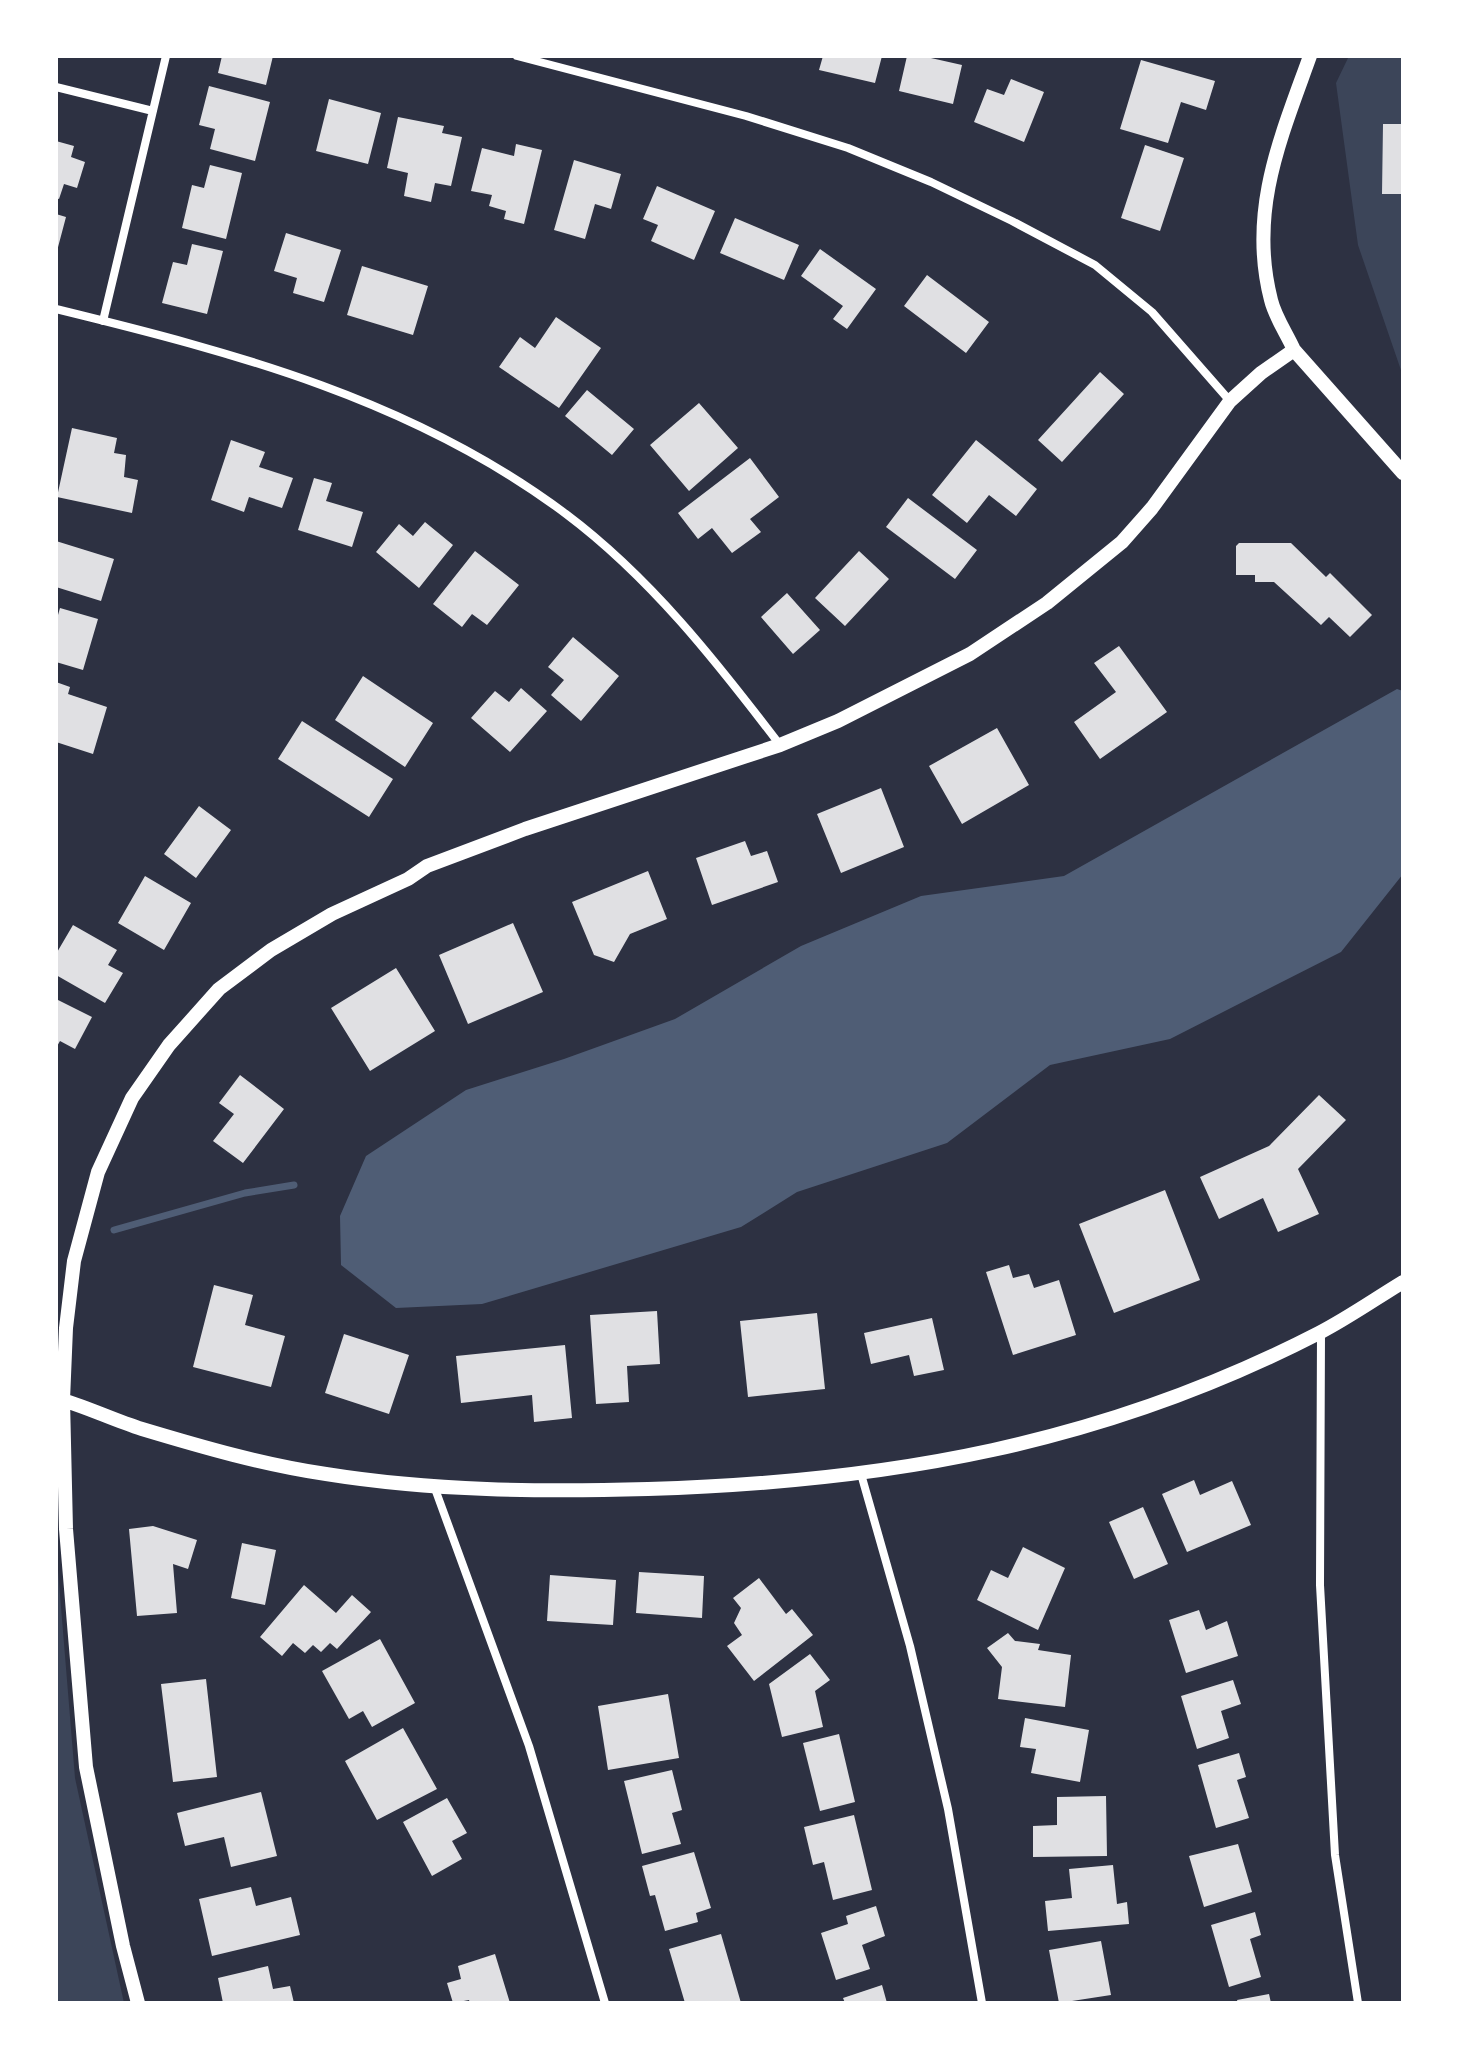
<svg xmlns="http://www.w3.org/2000/svg" width="1459" height="2059" viewBox="0 0 1459 2059" font-family="Montserrat,sans-serif">
	<style>
		.green { fill: #3c4559 }
		.water { fill: #4f5d75 }
		.lines { fill: none; stroke-linecap: round; stroke-linejoin: round }
		.stream { stroke: #4f5d75; stroke-width: 7 }
		.building { fill: #e0e0e3 }
		.minor { stroke: #fff; stroke-width: 8 }
		.tertiary { stroke: #fff; stroke-width: 14 }
	</style>
	<rect width="100%" height="100%" fill="#2d3142"/>
	<path class="green" d="M1349,56H1403V376L1358,245L1336,83Z
		M56,1546L75,1778L124,2003H56Z"/>
	<path class="water" d="M1397,689L1403,691V874L1341,952L1170,1039L1050,1065L947,1143L797,1192L741,1227L482,1304L396,1308L341,1265L340,1216L366,1156L466,1090L564,1059L675,1019L801,946L921,896L1064,876Z"/>
	<g class="lines">
		<path class="stream" d="M114,1230L245,1193L294,1185"/>
	</g>
	<path class="building" d="M222,56H273L266,85L218,73Z
		M823,56H882L875,83L819,70Z
		M907,56H922L962,65L953,104L899,91Z
		M1141,60L1215,81L1206,110L1181,102L1168,143L1120,129Z
		M1011,79L1044,92L1024,142L974,122L987,89L1004,95Z
		M209,86L270,102L255,161L210,149L215,129L199,125Z
		M329,99L381,113L368,164L316,151Z
		M398,117L444,126L442,133L462,137L451,186L435,183L431,202L404,196L408,173L387,168Z
		M1383,124H1403V194H1382Z
		M56,141L74,146L71,157L85,162L77,188L64,184L59,199L56,198Z
		M516,144L542,150L524,224L504,219L506,211L489,206L492,195L471,191L482,148L514,156Z
		M1145,145L1184,158L1160,231L1121,218Z
		M574,160L621,174L611,209L595,204L585,239L554,230Z
		M210,165L242,173L226,239L182,228L192,185L204,188Z
		M657,186L715,211L694,260L651,241L658,225L643,219Z
		M56,214L66,217L57,251H56Z
		M735,218L799,245L784,280L720,253Z
		M286,233L341,250L324,302L293,293L297,278L274,271Z
		M192,244L223,251L207,314L162,303L173,262L187,265Z
		M820,249L876,289L847,329L833,319L843,306L801,276Z
		M362,266L428,286L413,335L347,315Z
		M927,275L989,322L966,353L904,306Z
		M556,317L601,348L559,408L499,367L520,337L535,348Z
		M1100,372L1124,394L1062,462L1038,440Z
		M587,390L634,429L612,455L565,416Z
		M699,403L738,448L689,491L650,445Z
		M72,428L117,438L114,453L126,455L124,477L138,480L132,513L57,497Z
		M231,440L265,452L259,467L293,478L282,508L249,497L244,512L211,500Z
		M976,440L1037,489L1016,516L989,495L967,523L932,495Z
		M750,458L779,497L750,519L761,532L732,553L712,528L698,539L678,513Z
		M314,478L332,483L326,501L363,512L352,547L298,530Z
		M908,498L977,550L955,579L886,527Z
		M425,522L453,545L419,588L376,552L399,524L413,536Z
		M56,541L114,559L101,601L56,587Z
		M1239,543H1291L1326,577L1330,573L1372,615L1350,637L1329,617L1321,625L1274,582H1255V575H1236V546Z
		M475,551L519,585L487,625L472,614L462,627L433,604Z
		M859,551L889,579L845,626L815,598Z
		M787,593L820,630L793,654L761,617Z
		M60,608L98,619L83,670L56,662V622Z
		M573,637L619,676L581,721L551,695L564,680L548,667Z
		M1119,646L1167,712L1100,759L1074,722L1116,692L1094,663Z
		M363,676L433,723L405,767L335,720Z
		M56,682L70,687L68,694L107,707L93,754L56,742Z
		M521,688L547,711L510,752L471,718L495,691L509,702Z
		M302,721L393,779L369,817L278,759Z
		M997,728L1029,785L962,824L929,766Z
		M881,788L904,847L841,873L817,814Z
		M199,806L231,830L196,878L164,854Z
		M745,841L751,856L767,851L778,882L712,905L696,858Z
		M648,871L667,919L630,934L614,962L594,955L572,902Z
		M145,876L191,903L164,950L118,923Z
		M513,923L543,992L468,1024L439,955Z
		M73,925L117,950L108,965L123,973L105,1003L56,975V954Z
		M396,968L435,1031L370,1071L331,1008Z
		M56,999L92,1017L75,1049L60,1041L56,1048Z
		M240,1075L284,1109L243,1163L213,1141L234,1114L219,1103Z
		M1319,1095L1346,1120L1298,1169L1319,1214L1278,1232L1263,1198L1219,1219L1200,1177L1269,1146Z
		M1165,1190L1200,1280L1114,1313L1079,1224Z
		M1009,1265L1013,1278L1029,1274L1034,1288L1059,1280L1076,1335L1013,1355L986,1272Z
		M214,1285L253,1295L245,1325L285,1336L271,1387L193,1367Z
		M657,1311L660,1364L627,1366L629,1402L596,1404L590,1315Z
		M817,1313L825,1389L748,1397L740,1321Z
		M932,1318L944,1370L914,1376L909,1355L871,1364L864,1333Z
		M344,1334L409,1355L389,1414L325,1393Z
		M565,1345L572,1418L534,1422L532,1395L461,1403L456,1356Z
		M1194,1480L1200,1495L1232,1481L1251,1525L1187,1552L1162,1494Z
		M1143,1507L1168,1564L1134,1579L1109,1522Z
		M153,1526L197,1540L188,1569L173,1564L177,1613L137,1616L129,1529Z
		M242,1543L276,1550L265,1605L231,1598Z
		M1023,1547L1065,1568L1038,1630L977,1600L991,1570L1008,1578Z
		M639,1572L704,1576L702,1618L636,1613Z
		M550,1575L616,1580L613,1625L547,1621Z
		M759,1578L786,1614L792,1609L813,1635L754,1681L727,1646L742,1635L734,1623L741,1608L733,1598Z
		M304,1585L336,1613L352,1595L371,1612L337,1649L330,1643L321,1652L313,1645L305,1653L293,1643L282,1656L260,1637Z
		M1199,1610L1206,1630L1227,1621L1238,1656L1186,1673L1169,1620Z
		M1008,1633L1015,1641L1040,1644L1038,1650L1071,1655L1065,1707L998,1699L1002,1667L987,1648Z
		M380,1639L415,1703L372,1727L363,1711L349,1719L322,1671Z
		M810,1654L830,1680L815,1691L823,1727L782,1737L769,1684Z
		M206,1679L217,1777L173,1782L161,1684Z
		M1233,1680L1241,1704L1221,1711L1229,1738L1197,1749L1181,1696Z
		M668,1694L679,1758L608,1770L598,1706Z
		M1025,1718L1089,1730L1080,1782L1031,1773L1036,1749L1020,1747Z
		M403,1728L437,1789L377,1820L345,1761Z
		M839,1734L855,1802L820,1811L803,1743Z
		M1239,1753L1246,1777L1237,1780L1249,1818L1216,1828L1198,1765Z
		M672,1770L682,1810L672,1813L681,1844L642,1854L624,1781Z
		M261,1792L277,1856L231,1867L224,1837L185,1846L177,1813Z
		M1106,1796L1107,1856L1033,1857V1826L1057,1825V1797Z
		M447,1798L467,1833L452,1841L462,1859L432,1876L403,1822Z
		M854,1815L872,1890L833,1900L824,1862L813,1865L804,1827Z
		M1238,1844L1252,1892L1204,1907L1189,1856Z
		M694,1852L711,1908L696,1913L698,1922L665,1931L655,1895L650,1896L642,1866Z
		M1113,1865L1117,1904L1127,1902L1129,1924L1048,1931L1045,1901L1072,1898L1069,1869Z
		M251,1887L256,1906L291,1897L300,1935L212,1956L199,1899Z
		M876,1906L885,1936L862,1945L870,1969L836,1980L821,1933L848,1924L846,1916Z
		M1255,1912L1261,1935L1250,1939L1261,1977L1229,1987L1211,1925Z
		M721,1934L741,2003H685L669,1949Z
		M1101,1941L1111,1995L1059,2003L1049,1950Z
		M495,1954L510,2003H470L469,2000L453,2003L447,1983L461,1979L458,1966Z
		M268,1966L273,1989L290,1986L294,2003H223L218,1978Z
		M882,1985L887,2003H845L843,1998Z
		M1269,1994L1271,2003H1238L1237,2000Z"/>
	<g class="lines">
		<path class="minor" d="M517,56L746,116L848,148L931,182L1012,221L1095,265L1152,312L1230,401
			M56,87L153,111
			M56,309C236,353 414,400 566,514C650,577 716,661 780,745
			M103,321L166,56
			M1321,1332L1320,1585L1335,1855L1358,2003
			M861,1474L910,1646L948,1809L982,2003
			M434,1486L529,1746L605,2003"/>
		<path class="tertiary" d="M1294,350L1403,473
			M56,1398C85,1406 113,1420 142,1429C202,1447 264,1465 326,1474C432,1491 541,1492 648,1489C888,1482 1104,1444 1319,1333C1348,1318 1375,1299 1403,1282
			M138,2003L123,1946L86,1767L66,1529L63,1400L66,1328L74,1261L98,1172L132,1098L169,1045L219,989L271,950L332,914L408,879L427,866L525,829L780,745L838,721L970,654L1047,603L1122,542L1152,508L1230,401L1261,373L1294,350C1287,334 1275,317 1271,300C1248,211 1281,137 1310,56"/>
	</g>
	<rect width="1459" height="2059" fill="none" stroke="#ffffff" stroke-width="116"/>
</svg>
